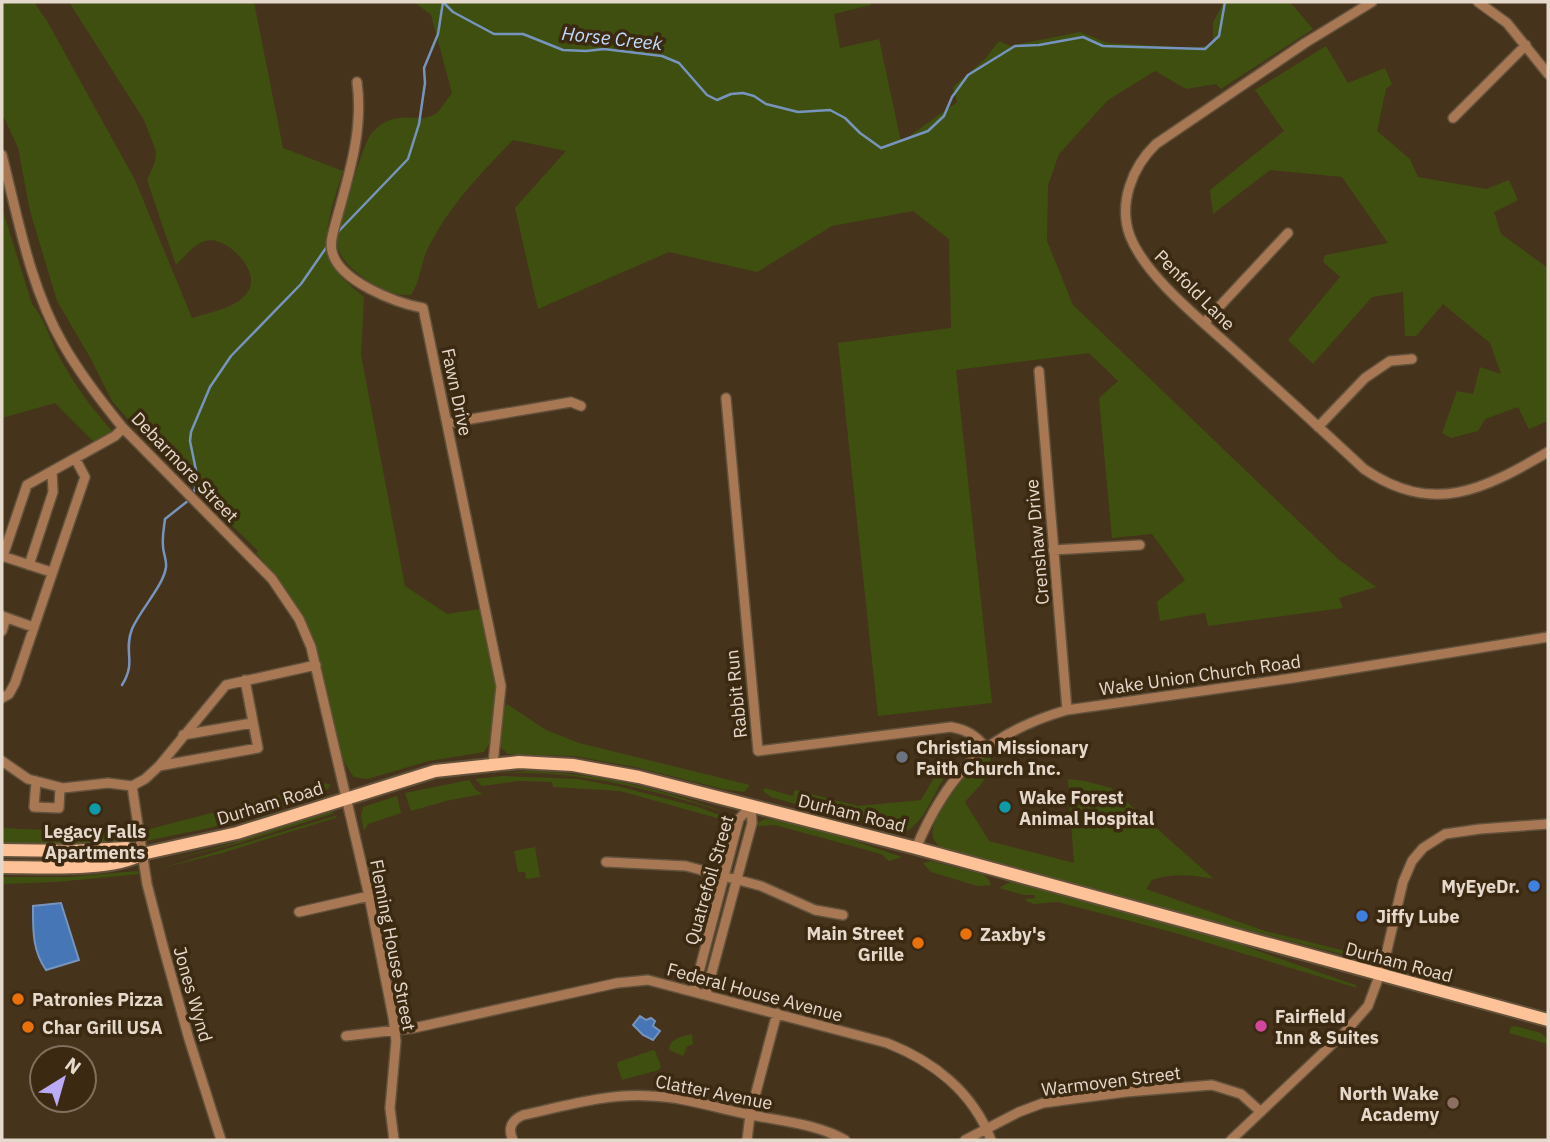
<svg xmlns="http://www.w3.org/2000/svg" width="1550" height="1142" viewBox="0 0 1550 1142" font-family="'IBM Plex Sans',sans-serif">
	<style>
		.green { fill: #3f4f10 }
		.water { fill: #4676b6; stroke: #7694bd; stroke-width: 2 }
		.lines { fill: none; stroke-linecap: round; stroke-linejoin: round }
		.stream { stroke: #7694bd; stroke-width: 2.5 }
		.minor-casing { stroke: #62513b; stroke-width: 12 }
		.major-casing { stroke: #62513b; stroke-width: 16 }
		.minor { stroke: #a87855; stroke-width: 9 }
		.major { stroke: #fdc297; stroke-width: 12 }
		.worship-dot { fill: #6b7280; stroke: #3b2911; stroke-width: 2.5 }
		.culture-dot { fill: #0f9aa8; stroke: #3b2911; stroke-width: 2.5 }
		.shop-dot { fill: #3f7fe0; stroke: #3b2911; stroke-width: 2.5 }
		.food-dot { fill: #e8710a; stroke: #3b2911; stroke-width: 2.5 }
		.hotel-dot { fill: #d1479c; stroke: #3b2911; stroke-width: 2.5 }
		.education-dot { fill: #8d6e63; stroke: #3b2911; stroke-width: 2.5 }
		.labels { text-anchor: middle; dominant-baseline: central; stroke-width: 7; stroke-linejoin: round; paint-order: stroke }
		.street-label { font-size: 18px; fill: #e5d9cc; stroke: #3b2911 }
		.poi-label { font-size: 18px; font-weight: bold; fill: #e5d9cc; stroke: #3b2911; text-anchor: start }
		.water-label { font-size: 19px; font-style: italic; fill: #c1dbff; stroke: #3b2911 }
	</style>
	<rect width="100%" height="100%" fill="#45331b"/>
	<path class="green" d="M2,2H34L47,21L135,180L192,318C210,312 239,308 249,290C260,270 226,235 205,241C194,244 184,257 176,265L147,180L155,162L156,151L144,120L69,2H254L283,148L343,171C336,195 320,236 330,259C336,275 351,286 364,297L361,355L405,586L447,614L480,609L497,686L491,730L489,744L484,752L429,761L367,779L354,777C332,750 332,707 323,674C309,618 293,596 256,553L258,551L153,448L112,401L91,359L57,301L30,211L18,148L2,113Z
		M414,2H871V5L834,14L840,48L879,39L901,142L957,102L953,87L985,59L999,41L1010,46L1080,32L1108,43L1194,48L1206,46L1213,42V22L1224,2H1290L1313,29L1221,89L1216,84L1186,89L1155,71L1108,100L1059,154L1048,185L1047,241L1073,305L1338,559L1376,587L1339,598L1343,608L1208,626L1205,613L1160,621L1157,602L1185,580L1152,534L1112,538L1099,398L1118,381L1089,353L956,370L992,703L878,716L838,343L951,328L949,239L913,211L832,226L757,272L669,252L538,309L515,208L566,151L513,140C482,172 451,204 430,244C421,260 421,280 411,295C390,299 338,268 337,243C337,231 364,141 371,134C397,105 418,126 435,114C442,109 447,99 452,93L431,15Z
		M1326,46L1348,83L1385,68L1392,84L1386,89L1377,131L1410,159L1418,177L1486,189L1509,180L1518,200L1494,212L1501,234L1548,268V421L1529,429L1518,407L1485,419L1478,431L1451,438L1442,433L1457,391L1473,394L1480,367L1501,374L1490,343L1443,304L1416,336H1405L1403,292L1372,297L1313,364L1288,340L1340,277L1323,262L1325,255L1388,243L1342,177L1270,170L1213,214L1210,190L1284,131L1255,90Z
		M2,208L32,304C45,319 50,340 60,358C76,388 95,412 118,438L96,444L55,403L2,418Z
		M507,704L546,730L579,743L750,785L744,792L723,789L635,767L574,756L508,754L499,746L503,709Z
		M989,753C996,773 977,788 965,802L989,841L1074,863L1068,779L1085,781L1111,788L1214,879C1193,875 1173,873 1152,880L1146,889L1265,931L1373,958L1364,960L1055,880L939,846C937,843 934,841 933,837C927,817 971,768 985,754Z
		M527,771C594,773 660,788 724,812C639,786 564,766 475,775Z
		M936,774H941L943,780C931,798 922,829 899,834L771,797L764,792V788L793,796L795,790L858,806L921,800Z
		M502,776L578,779L621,787L698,807L725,817L731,822L620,791L553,787L552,782L519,781L482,786L475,779Z
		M469,780L476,790L483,794L450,800L411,811L405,793Z
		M325,783L331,785L325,791L305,802L209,828L131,844L111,846L2,843V828L131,834Z
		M397,796L401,813L368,824L364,831L361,816L363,807Z
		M329,812L335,813L239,843L163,862L233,843Z
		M335,816L338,817L222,853L159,869Z
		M765,819L779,820L846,838L902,857L889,861L881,854L775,825L759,826L757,823Z
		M535,847L540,877L526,879L525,872H518L514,851Z
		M931,861L984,875L989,880L991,885L977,886L931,872L923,863Z
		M137,871L140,874L57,882L2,884V877H68Z
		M1010,882L1201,931L1358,986L1354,984L1357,988L1172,932L1092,911L1058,902L1034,904L1026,901V899L1035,898V895H1024L999,888Z
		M1515,1026L1541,1033L1548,1040V1044L1509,1033L1511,1027Z
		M692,1034L693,1044L687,1047L683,1056L669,1050C670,1038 683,1036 692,1034Z
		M653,1050L655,1051L661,1066L659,1070L622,1080L617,1065L618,1062Z"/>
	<path class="water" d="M61,903L79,960L46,970C32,950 33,929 33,906Z
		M640,1016L646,1020L651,1018L655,1021L653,1026L660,1031L653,1040L643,1035L633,1025Z"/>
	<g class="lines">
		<path class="stream" d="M443,2L453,12L494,34H523L563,50L586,51L604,49L662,56L679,63L707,95L717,100L731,94L743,93L754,96L766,104L798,112L830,110L845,118L860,133L881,148L928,131L944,116L952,97L968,75L1015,46L1039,45L1083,37L1103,46L1205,49L1219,36L1225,2
			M336,234L408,159L419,124L425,83L424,68L438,34L443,2
			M193,494L198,480L190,441L191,432L210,387L231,356L301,284L328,245
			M122,685C137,661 123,653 132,629C140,610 164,585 166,567C167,561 163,552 163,546C162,536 164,528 165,519L189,500"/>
		<g class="minor-casing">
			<path id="minor" d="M1372,2L1305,43L1156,144C1132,167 1118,204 1130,236C1146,277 1201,320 1234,350C1277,389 1321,429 1364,469C1433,516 1483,490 1548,452
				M1478,2L1507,23L1548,74
				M357,82C364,133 347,180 334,229C332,237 330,244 332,251C338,281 396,303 423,308L501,686L493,764
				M1453,118L1526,45
				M2,155C18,218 30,287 63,344C80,374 101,401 123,428L272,579L299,619L311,647L369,896L393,1017L396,1041L390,1108L394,1140
				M1204,323L1288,233
				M1039,371L1067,710
				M726,398L758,751L951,727C967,730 976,735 986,748
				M448,423L571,402L581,406
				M1318,427L1365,378L1390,361L1412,359
				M1053,550L1140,545
				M2,556L51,572
				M3,556L27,485L115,436L123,428
				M29,565L53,492L52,471
				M2,616L33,627
				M2,631L6,618
				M2,698L9,694L15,683L85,477L75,458
				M183,735L252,723
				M2,761L28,779L63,788L108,783L132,786L147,884L163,946L189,1039L221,1140
				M159,766L258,748L245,680
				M36,781L34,807L59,808L60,788
				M132,786L145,779L159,766L226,685L316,665
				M916,848C948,772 987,733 1067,710L1293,678L1548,637
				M606,862L686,866L761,886L815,910L843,915
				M299,912L369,896
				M694,991L739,819L751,806
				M706,994L752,823L751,806
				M346,1036L414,1028L617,983L648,980L887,1043C933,1061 973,1092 991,1140
				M513,1140C507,1128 512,1120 523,1115C565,1106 608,1093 651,1096C686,1097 722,1110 757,1116C787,1122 819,1125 845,1140
				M747,1140L750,1115L777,1013
				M965,1140L1019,1112L1043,1103L1126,1092L1212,1085L1241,1094L1261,1112
				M1231,1140L1345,1032L1368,1006L1384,963L1403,882L1412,861L1423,848L1445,834L1480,829L1548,824"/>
		</g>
		<g class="major-casing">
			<path id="major" d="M2,850L71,851L127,848L142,854
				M2,867C39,867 111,872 142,854L237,833L435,771L519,762L573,765L639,777L916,848L1548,1020"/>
		</g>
		<use href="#minor" class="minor"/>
		<use href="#major" class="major"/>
	</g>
	<circle class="worship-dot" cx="902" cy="757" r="7"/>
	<g class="culture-dot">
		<circle cx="1005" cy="807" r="7"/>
		<circle cx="95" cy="809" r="7"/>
	</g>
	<g class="shop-dot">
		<circle cx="1534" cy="886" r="7"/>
		<circle cx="1362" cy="916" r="7"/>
	</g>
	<g class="food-dot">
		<circle cx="966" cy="934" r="7"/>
		<circle cx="918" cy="943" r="7"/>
		<circle cx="18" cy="999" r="7"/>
		<circle cx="28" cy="1027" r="7"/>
	</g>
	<circle class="hotel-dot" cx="1261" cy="1026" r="7"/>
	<circle class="education-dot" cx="1453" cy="1103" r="7"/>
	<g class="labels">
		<g class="street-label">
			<text transform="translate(1195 290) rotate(45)">Penfold Lane</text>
			<text transform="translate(457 392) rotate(78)">Fawn Drive</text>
			<text transform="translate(185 467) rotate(46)">Debarmore Street</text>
			<text transform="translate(1037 542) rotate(-95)">Crenshaw Drive</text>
			<text transform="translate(1200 675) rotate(-8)">Wake Union Church Road</text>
			<text transform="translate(736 694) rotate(-96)">Rabbit Run</text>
			<text transform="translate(270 803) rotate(-17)">Durham Road</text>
			<text transform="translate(852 813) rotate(14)">Durham Road</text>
			<text transform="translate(709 880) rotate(-74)">Quatrefoil Street</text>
			<text transform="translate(393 945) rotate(79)">Fleming House Street</text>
			<text transform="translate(1399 962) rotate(15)">Durham Road</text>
			<text transform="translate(755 992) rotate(15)">Federal House Avenue</text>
			<text transform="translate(193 994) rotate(74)">Jones Wynd</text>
			<text transform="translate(1111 1081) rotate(-7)">Warmoven Street</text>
			<text transform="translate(714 1092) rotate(11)">Clatter Avenue</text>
		</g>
		<g class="poi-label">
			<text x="916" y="747">Christian Missionary<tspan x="916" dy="21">Faith Church Inc.</tspan></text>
			<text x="1019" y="797">Wake Forest<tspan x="1019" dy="21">Animal Hospital</tspan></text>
			<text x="95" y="831" text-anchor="middle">Legacy Falls<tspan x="95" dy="21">Apartments</tspan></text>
			<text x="1520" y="886" text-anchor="end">MyEyeDr.</text>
			<text x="1376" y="916">Jiffy Lube</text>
			<text x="904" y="933" text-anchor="end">Main Street<tspan x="904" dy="21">Grille</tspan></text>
			<text x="980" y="934">Zaxby's</text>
			<text x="32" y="999">Patronies Pizza</text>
			<text x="1275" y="1016">Fairfield<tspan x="1275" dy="21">Inn &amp; Suites</tspan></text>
			<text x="42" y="1027">Char Grill USA</text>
			<text x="1439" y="1093" text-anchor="end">North Wake<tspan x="1439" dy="21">Academy</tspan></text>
		</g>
		<g class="water-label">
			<text transform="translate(612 38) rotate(6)">Horse Creek</text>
		</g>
	</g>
	<rect width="1550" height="1142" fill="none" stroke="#e5d9cc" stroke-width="7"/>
	<g transform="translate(63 1079) rotate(37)"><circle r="33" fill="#3b2911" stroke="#7f6f5c" stroke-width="2"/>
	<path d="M0-5L12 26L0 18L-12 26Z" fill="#bbaaf6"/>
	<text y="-10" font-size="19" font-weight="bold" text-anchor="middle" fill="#e5d9cc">N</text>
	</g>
</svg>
